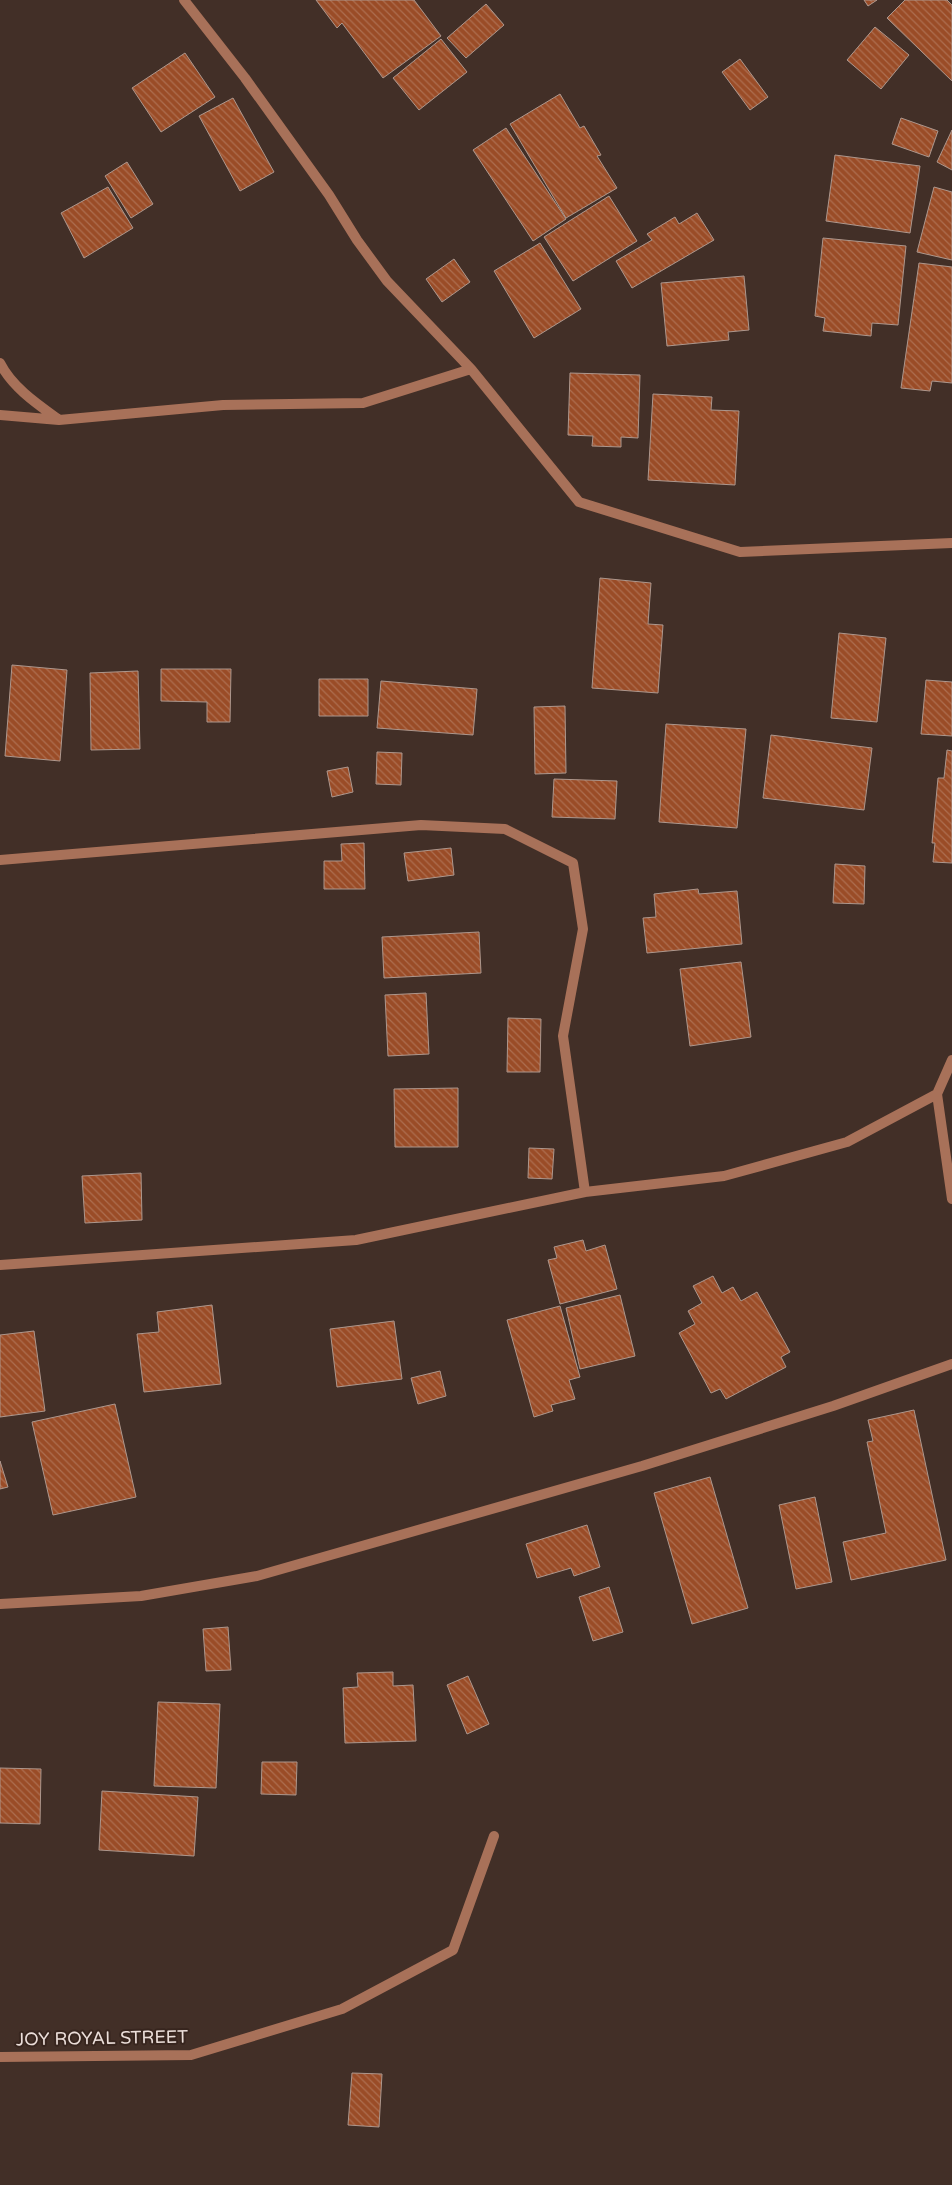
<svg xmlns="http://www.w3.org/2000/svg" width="952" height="2185" viewBox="0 0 952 2185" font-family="'Varela Round',sans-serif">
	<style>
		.building { fill: url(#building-back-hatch); stroke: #ad978d }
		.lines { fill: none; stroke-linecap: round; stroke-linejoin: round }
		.minor { stroke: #a87159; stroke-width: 10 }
		.labels { text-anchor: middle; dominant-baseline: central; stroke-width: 4; stroke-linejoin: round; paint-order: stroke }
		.street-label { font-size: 18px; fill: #ebded9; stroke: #37251e }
	</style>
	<defs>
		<pattern id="building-back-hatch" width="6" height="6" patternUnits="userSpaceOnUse" patternTransform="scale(1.25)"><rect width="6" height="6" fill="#9a4c27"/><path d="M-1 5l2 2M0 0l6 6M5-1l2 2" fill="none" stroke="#ad6e50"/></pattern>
	</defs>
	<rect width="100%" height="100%" fill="#422f27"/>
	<path class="building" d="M316,0H414L441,36L383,78L342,23L337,28Z
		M864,0H877L868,6Z
		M905,0H947L952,5V81L887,18Z
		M486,4L504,25L466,58L447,38Z
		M875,27L909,55L881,89L847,60Z
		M441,39L467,72L419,110L393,78Z
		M185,53L215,97L161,132L132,88Z
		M740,59L768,97L750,110L722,72Z
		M560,94L580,128L584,126L601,155L597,156L617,188L566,218L510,124Z
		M233,98L274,172L240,191L199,116Z
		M901,118L938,131L929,157L892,144Z
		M506,128L566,219L533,241L473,150Z
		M952,130V170L937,162Z
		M835,155L920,166L910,233L826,221Z
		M127,162L153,204L131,218L105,176Z
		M108,187L133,228L84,258L61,213Z
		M934,187L952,192V260L917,252Z
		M609,196L637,241L573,281L544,237Z
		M697,213L714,240L632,288L616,261L652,240L647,234L675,217L679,224Z
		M823,238L906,246L898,325L872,323L871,336L823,331L825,318L815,316Z
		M540,243L581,309L534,338L494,271Z
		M454,259L470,282L442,302L426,279Z
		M919,263L952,267V383L932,381L930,391L901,388Z
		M744,276L749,330L728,332L729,340L667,346L661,283Z
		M570,373L640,375L638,438L621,437V447L592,446L593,436L568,435Z
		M653,394L712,397L711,410L739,411L735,485L648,480Z
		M600,578L651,583L648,624L663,625L658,693L592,688Z
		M839,633L886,638L877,722L831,718Z
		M12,665L67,670L60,761L5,756Z
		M161,669H231L230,722H207V702L161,701Z
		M138,671L140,749L91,750L90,673Z
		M319,679H368V716H319Z
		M926,680L952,682V736L921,734Z
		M381,681L477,689L473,735L377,728Z
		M565,706L566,773L535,774L534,707Z
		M666,724L746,729L737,828L659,822Z
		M771,735L872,748L864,810L763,798Z
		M947,750L952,751V863L933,862L935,843H932L938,778H944Z
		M377,752L402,753L401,785L376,784Z
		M348,767L353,792L332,797L327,771Z
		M554,779L617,781L615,819L552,817Z
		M364,843L365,889H324V861H342L341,844Z
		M451,848L454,875L408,881L404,853Z
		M835,864L865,866L864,904L833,903Z
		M698,889L699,894L737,891L742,944L647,953L643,918L656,917L654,894Z
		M479,932L481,973L384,978L382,937Z
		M741,962L751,1037L690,1046L680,969Z
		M426,993L429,1054L388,1056L385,995Z
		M508,1018L541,1019L540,1072H507Z
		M458,1088V1147H395L394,1089Z
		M529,1148L554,1149L552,1179L528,1178Z
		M141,1173L142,1220L85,1223L82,1176Z
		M583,1240L586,1251L605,1245L617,1289L560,1304L548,1260L557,1258L554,1247Z
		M713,1276L722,1293L733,1287L741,1301L757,1292L790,1352L781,1357L786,1367L726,1399L720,1389L711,1393L679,1333L695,1324L688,1311L702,1303L693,1286Z
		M620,1295L635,1356L580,1369L566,1308Z
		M212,1305L221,1384L144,1392L137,1334L159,1332L157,1312Z
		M560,1306L580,1377L569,1380L575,1399L551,1405L553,1411L534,1417L507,1320Z
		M394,1321L402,1379L337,1387L330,1329Z
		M34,1331L45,1411L0,1417V1335Z
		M440,1371L446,1396L418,1404L411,1378Z
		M115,1404L136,1497L53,1515L32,1422Z
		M914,1410L946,1560L851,1580L843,1542L886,1533L867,1442L873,1441L868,1420Z
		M0,1461L8,1487L0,1489Z
		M710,1477L748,1608L692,1624L654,1493Z
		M815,1497L832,1582L796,1589L779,1505Z
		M587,1525L600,1567L574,1576L571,1568L537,1578L526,1544Z
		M609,1587L623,1632L593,1641L579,1597Z
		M228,1627L231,1670L206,1671L203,1629Z
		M393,1672V1686L413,1685L416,1741L345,1743L343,1688L358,1687L357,1673Z
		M468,1676L489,1724L467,1734L447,1685Z
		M158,1702L220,1704L216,1788L154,1786Z
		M262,1762H297L296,1795L261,1794Z
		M0,1768L41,1769L40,1824L0,1823Z
		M102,1791L198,1797L194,1856L99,1850Z
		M352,2073L382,2074L379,2127L348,2125Z"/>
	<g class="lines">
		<path class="minor" d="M184,0L245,78L329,195L357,240L387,281L471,369L579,502L740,552L952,543
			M0,363C12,387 37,404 58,419
			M0,415L59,420L223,405L363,403L471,369
			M0,860L421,825L505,829L573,863L583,929L563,1036L585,1192
			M937,1094L952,1199
			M0,1265L356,1240L585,1192L724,1176L847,1142L937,1094L952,1060
			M0,1604L141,1596L257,1576L642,1466L833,1406L952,1364
			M0,2057L191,2055L342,2009L453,1950L494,1836"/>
	</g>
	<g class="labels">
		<g class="street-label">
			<text transform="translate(102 2038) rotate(-1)">JOY ROYAL STREET</text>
		</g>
	</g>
</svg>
